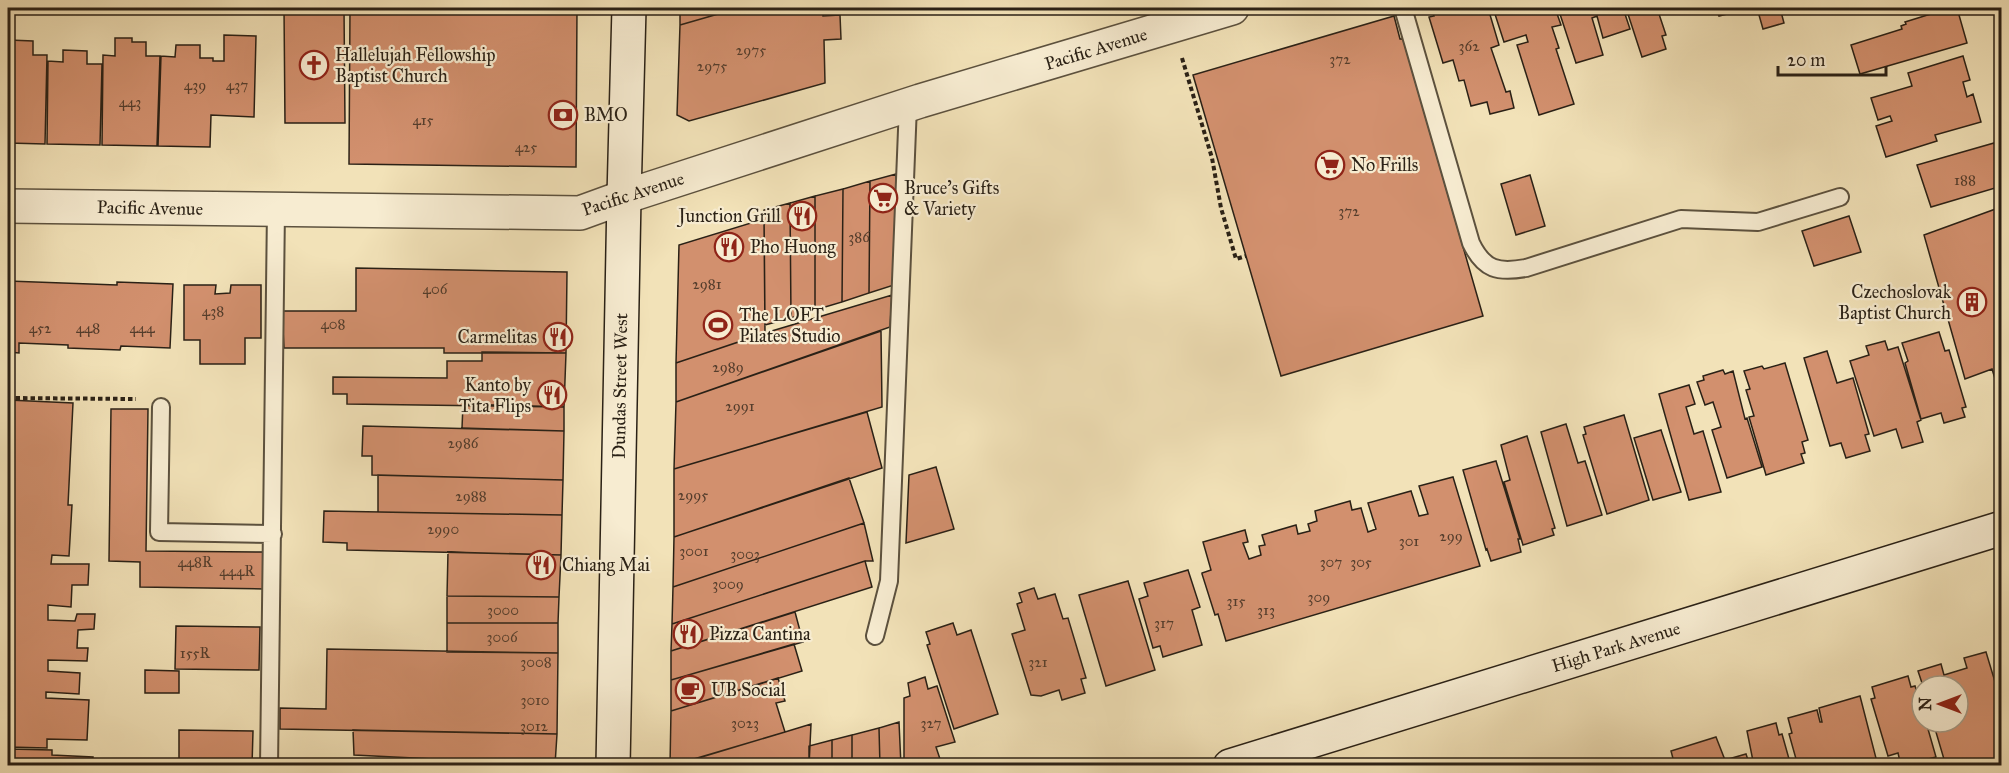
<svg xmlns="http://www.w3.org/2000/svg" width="2009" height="773" viewBox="0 0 2009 773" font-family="'IM FELL Great Primer',serif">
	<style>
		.building { fill: #d2906e; stroke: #2a2116; stroke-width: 1.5 }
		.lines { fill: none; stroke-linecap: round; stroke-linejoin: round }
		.lane-casing { stroke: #5c513e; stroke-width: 20 }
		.street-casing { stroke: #5c513e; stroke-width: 36 }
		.secondary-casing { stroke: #2a2116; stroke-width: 36 }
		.path { stroke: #2a2116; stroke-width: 4; stroke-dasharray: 4.5 3; stroke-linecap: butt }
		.lane { stroke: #f7ecd1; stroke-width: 16 }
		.street { stroke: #f7ecd1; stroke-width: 33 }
		.secondary { stroke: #f7ecd1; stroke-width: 33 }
		.labels { text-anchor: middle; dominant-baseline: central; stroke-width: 4.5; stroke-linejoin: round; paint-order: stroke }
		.number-label { font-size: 15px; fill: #543d2c }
		.street-label { font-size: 18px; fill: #2a2116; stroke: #f7ecd1 }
		.poi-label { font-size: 18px; fill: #2a2116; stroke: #f7ecd1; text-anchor: start }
	</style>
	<rect width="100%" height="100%" fill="#f2e2b8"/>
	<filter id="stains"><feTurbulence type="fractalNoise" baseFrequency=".00333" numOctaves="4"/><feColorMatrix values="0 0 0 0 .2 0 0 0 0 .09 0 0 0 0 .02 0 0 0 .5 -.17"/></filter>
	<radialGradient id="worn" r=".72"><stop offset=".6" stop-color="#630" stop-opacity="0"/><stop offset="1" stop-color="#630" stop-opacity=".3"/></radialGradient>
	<path class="building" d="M284,8H344L345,123H285Z
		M350,8H577L576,167L349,164Z
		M680,8H739L680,25Z
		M739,8H823V16L840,15L841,39L824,40L825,83L689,121L677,115L680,25Z
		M1431,8H1488L1499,45L1491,48L1506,92L1510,91L1514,108L1490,114L1487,102L1471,106L1464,80L1459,81L1453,60L1443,63L1429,17L1434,16Z
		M1493,8H1555L1561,25L1552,27L1559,48L1556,49L1574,104L1539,115L1517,45L1528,42L1526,35L1504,42Z
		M1558,8H1623L1630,29L1603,38L1597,16L1592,18L1603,55L1576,63Z
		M1626,8H1657L1666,35L1662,36L1666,49L1642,57Z
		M1716,8H1738L1739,11L1719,16Z
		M1757,8H1780L1784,23L1763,29Z
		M1950,8H1957L1967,43L1860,74L1851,45L1902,29L1901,26L1906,24L1905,22Z
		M1394,16L1400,39H1403L1483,316L1281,376L1193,75Z
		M224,35L256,36L254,117L211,115L210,147L158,146L161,56L175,57L176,45H200V58H213V61H224Z
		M115,38H132V42H146V56H160L157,146L102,145L103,55L115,56Z
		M9,40L33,41V55H47L45,144L8,143Z
		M63,50L87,51V64H102L100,145L47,144L48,61L63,62Z
		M1963,56L1970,80L1963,82L1967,97L1973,94L1981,122L1935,135L1937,141L1886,157L1876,126L1892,121L1890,116L1878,120L1871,98L1912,86L1908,73Z
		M1994,143L2002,168V186L1931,207L1917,165Z
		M896,174L894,285L869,293L870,181Z
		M1530,175L1545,226L1516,235L1501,184Z
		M870,181L869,293L842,302L843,189Z
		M843,189L842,302L815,310V196Z
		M815,196V310L791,318L790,203Z
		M790,203L791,318L765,325L764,210Z
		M2001,207L2002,209V401L1992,369L1965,379L1924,235Z
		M1849,216L1861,252L1814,266L1802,231Z
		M764,219L765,333L676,363L679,245Z
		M356,268L567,272L566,353H444V348H284L282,311H356Z
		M8,281L117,285V282L173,284L170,348L121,346L120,350L68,348V345L19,343V353L8,352Z
		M184,285H216L215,294L230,293L231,285H261V338H245V364H200V340H184Z
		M892,295L890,327L676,402V363L765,333Z
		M881,331L882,407L674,469L676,402Z
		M1939,332L1945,351L1949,350L1966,407L1962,408L1965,417L1944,423L1941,413L1921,419L1905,363L1908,361L1902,343Z
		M1885,341L1888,350L1898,347L1921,420L1917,422L1923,442L1902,448L1896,429L1874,436L1850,361L1869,355L1866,346Z
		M1827,351L1837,383L1853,378L1869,434L1865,435L1870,451L1846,458L1841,443L1830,446L1804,358Z
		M482,352L566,353L564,407L347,404V394H333V377L447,378V361H482Z
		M1785,363L1808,440L1802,442L1805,453L1801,454L1804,463L1766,475L1749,417L1754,416L1746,390L1750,389L1744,371L1762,366L1764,369Z
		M1723,370L1725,374L1733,371L1745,419L1747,418L1762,467L1727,478L1712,430L1721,427L1713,402L1705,405L1697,382L1704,380L1703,376Z
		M1689,385L1695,404L1686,407L1694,434L1703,431L1721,492L1689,500L1659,394Z
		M8,400L73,403L68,505H72L69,556L52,555L51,564H89L88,585H72L71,607L48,605V620L75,621L77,614H95L94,629L78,630L77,648H88L87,661L48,660V671L80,673L79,694L46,692V698L89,700L87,740L47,739V748L8,747Z
		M463,404L564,407V431L462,428Z
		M111,409H148L146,551L265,552L264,589L140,587V562L109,561Z
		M867,412L882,468L674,537V469Z
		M1624,415L1649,500L1607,514L1583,435L1586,434L1584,427Z
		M1566,424L1578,463L1585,461L1602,515L1567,526L1541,432Z
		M363,426L564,431L563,480L372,475V456H362Z
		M1661,430L1681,492L1653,500L1634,438Z
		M1527,436L1555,528L1552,529L1554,535L1523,545L1504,482L1510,480L1501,445Z
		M1496,461L1520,539H1518L1521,552L1491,561L1487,549L1486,550L1463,470Z
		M936,467L954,529L906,543L909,475Z
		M378,475L563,480L562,515L378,512Z
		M1453,477L1480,566L1226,641L1218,614L1215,615L1202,574V573L1211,570L1203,542L1245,530L1248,542L1243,543L1249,559L1261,555L1259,546L1265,545L1262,535L1296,525L1298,534L1310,531L1308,524L1317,521L1315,511L1350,501L1352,510L1361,508L1368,532L1376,529L1368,503L1411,491L1419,516L1428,514L1419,486Z
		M849,478L864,523L673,587L674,537Z
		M324,511L562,515L561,555L347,550V543L323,542Z
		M864,523L873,561H865L672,624L673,587Z
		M448,552L561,555L559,597L447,596Z
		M865,561L872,587L671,651L672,624Z
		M1188,570L1200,607L1192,610L1202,645L1163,657L1160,646L1153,648L1139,599L1148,596L1144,583Z
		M1128,581L1155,670L1106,686L1079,595Z
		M1034,588L1038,599L1055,594L1063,619L1068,618L1086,678L1081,679L1085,693L1062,700L1059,690L1041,696L1031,695L1012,634L1025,630L1017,604L1022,602L1019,593Z
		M447,596L559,597L558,623H447Z
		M795,612L803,642L671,680V651Z
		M447,623H558V653L447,652Z
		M953,623L957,635L971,630L998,714L954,729L927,645L930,644L926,632Z
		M176,626L260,627L259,670L175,669Z
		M794,644L802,671L671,711V680Z
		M327,649L558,653L557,734L280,729V708L326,709Z
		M1986,652L2002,705V766H1946L1933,722H1958V686H1923L1918,671L1941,664L1944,675L1967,668L1964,658Z
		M145,670L179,671V693H145Z
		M1908,676L1911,687L1915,686L1922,709V722H1926L1936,757L1901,766L1898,753L1888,756L1871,699L1875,698L1872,687Z
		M925,677L928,689L937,686L955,742L936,747L940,759L918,766H904V698L910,696L908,683Z
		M778,678L785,701L776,703L785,732L670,766L671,711Z
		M1860,696L1878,766H1798L1789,734L1792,733L1788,718L1817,710L1820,722H1822L1819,708Z
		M899,722L901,766H880L879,728Z
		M1776,723L1779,735L1782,734L1791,766H1754L1747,731Z
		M811,724L809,766H672L785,732Z
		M879,728L880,766H852V735Z
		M179,730L253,731L252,766H179Z
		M353,730L557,734L555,765L354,755Z
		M852,735V766H832V740Z
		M1716,737L1725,760L1746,754L1750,766H1675L1671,751Z
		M832,740V766H809V746Z
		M8,749L52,750V755L93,757L92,766H8Z
		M476,761L555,765V766H476Z"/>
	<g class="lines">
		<g class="lane-casing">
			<path id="lane" d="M1403,8L1471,243C1484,270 1498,273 1526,268L1681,219L1758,222L1840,197
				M161,407L159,532L273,534
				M875,636L889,581L908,105
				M269,766L276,209"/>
		</g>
		<g class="street-casing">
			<path id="street" d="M8,206L580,213L624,197L920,101L1232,8"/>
		</g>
		<g class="secondary-casing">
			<path id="secondary" d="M613,766L624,197L629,8
				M1230,766L2002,528"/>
		</g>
		<path class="path" d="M1182,58L1212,158L1221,208L1236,259L1246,256
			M8,398L136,399"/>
		<use href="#lane" class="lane"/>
		<use href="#street" class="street"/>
		<use href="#secondary" class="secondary"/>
	</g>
	<defs>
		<g id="church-ring" transform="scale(1.5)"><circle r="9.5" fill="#f7ecd1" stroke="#8f2418" stroke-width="1.5"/><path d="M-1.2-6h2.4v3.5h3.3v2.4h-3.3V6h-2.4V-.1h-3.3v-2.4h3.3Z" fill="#8f2418"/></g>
		<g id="bank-ring" transform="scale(1.5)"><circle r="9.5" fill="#f7ecd1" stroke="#8f2418" stroke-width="1.5"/><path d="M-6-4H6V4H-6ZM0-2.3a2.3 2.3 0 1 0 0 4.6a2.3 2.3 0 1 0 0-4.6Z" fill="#8f2418"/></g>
		<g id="supermarket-ring" transform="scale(1.5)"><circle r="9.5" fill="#f7ecd1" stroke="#8f2418" stroke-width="1.5"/><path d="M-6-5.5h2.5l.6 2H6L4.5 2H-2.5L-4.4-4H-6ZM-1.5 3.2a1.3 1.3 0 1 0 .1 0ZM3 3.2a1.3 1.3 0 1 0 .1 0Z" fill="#8f2418"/></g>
		<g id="restaurant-ring" transform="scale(1.5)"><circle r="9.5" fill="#f7ecd1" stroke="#8f2418" stroke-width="1.5"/><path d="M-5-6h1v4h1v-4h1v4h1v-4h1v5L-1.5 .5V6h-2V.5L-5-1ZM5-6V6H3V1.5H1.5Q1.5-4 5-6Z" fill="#8f2418"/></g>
		<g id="building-ring" transform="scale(1.5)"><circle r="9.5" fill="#f7ecd1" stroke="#8f2418" stroke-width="1.5"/><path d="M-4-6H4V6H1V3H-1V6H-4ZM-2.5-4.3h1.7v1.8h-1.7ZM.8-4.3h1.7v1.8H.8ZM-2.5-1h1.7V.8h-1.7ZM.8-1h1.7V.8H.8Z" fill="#8f2418"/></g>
		<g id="stadium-ring" transform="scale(1.5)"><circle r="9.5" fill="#f7ecd1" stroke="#8f2418" stroke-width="1.5"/><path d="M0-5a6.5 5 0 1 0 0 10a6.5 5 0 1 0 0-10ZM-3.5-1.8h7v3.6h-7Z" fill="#8f2418"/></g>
		<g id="cafe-ring" transform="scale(1.5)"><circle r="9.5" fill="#f7ecd1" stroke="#8f2418" stroke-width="1.5"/><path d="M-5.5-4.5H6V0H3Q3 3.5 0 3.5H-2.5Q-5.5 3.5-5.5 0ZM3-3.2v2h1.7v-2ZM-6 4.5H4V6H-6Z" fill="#8f2418"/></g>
	</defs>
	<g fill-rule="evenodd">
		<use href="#church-ring" x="314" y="65"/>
		<use href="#bank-ring" x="563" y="115"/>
		<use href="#supermarket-ring" x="1330" y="165"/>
		<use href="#supermarket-ring" x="883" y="198"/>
		<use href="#restaurant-ring" x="802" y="216"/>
		<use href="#restaurant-ring" x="729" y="247"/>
		<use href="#building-ring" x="1972" y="302"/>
		<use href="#stadium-ring" x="718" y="325"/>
		<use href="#restaurant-ring" x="558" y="337"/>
		<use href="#restaurant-ring" x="552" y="395"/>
		<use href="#restaurant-ring" x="541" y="565"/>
		<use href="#restaurant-ring" x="688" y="634"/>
		<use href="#cafe-ring" x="690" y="690"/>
	</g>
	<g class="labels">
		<g class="number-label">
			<text x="1469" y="46">362</text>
			<text x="751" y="50">2975</text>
			<text x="1340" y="59">372</text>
			<text x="712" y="66">2975</text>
			<text x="195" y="85">439</text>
			<text x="237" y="85">437</text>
			<text x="130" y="102">443</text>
			<text x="423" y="120">415</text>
			<text x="526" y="147">425</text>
			<text x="1965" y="180">188</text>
			<text x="1349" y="211">372</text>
			<text x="859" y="237">386</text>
			<text x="707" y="284">2981</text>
			<text x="435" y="289">406</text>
			<text x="213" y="311">438</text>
			<text x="333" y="324">408</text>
			<text x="40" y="328">452</text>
			<text x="88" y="328">448</text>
			<text x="142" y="328">444</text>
			<text x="728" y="367">2989</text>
			<text x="740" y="406">2991</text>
			<text x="463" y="443">2986</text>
			<text x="693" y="495">2995</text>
			<text x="471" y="496">2988</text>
			<text x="443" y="529">2990</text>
			<text x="1451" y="536">299</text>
			<text x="1409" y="541">301</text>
			<text x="694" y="551">3001</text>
			<text x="745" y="554">3003</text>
			<text x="195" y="562">448R</text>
			<text x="1331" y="562">307</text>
			<text x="1361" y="562">305</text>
			<text x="237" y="571">444R</text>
			<text x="728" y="584">3009</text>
			<text x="1319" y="597">309</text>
			<text x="1236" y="601">315</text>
			<text x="503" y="610">3000</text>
			<text x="1266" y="610">313</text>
			<text x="1164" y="623">317</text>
			<text x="502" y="637">3006</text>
			<text x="195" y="653">155R</text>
			<text x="536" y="662">3008</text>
			<text x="1038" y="662">321</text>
			<text x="535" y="700">3010</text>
			<text x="745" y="723">3023</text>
			<text x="931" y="723">327</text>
			<text x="534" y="726">3012</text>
		</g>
		<g class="street-label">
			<text transform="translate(1096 49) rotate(-17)">Pacific Avenue</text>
			<text transform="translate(633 194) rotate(-18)">Pacific Avenue</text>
			<text transform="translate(150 208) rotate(1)">Pacific Avenue</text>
			<text transform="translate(620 386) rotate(-89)">Dundas Street West</text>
			<text transform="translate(1616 647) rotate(-17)">High Park Avenue</text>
		</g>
		<g class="poi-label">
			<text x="335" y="55">Hallelujah Fellowship<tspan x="335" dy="21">Baptist Church</tspan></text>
			<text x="584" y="115">BMO</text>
			<text x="1351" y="165">No Frills</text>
			<text x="904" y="188">Bruce's Gifts<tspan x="904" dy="21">&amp; Variety</tspan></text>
			<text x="781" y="216" text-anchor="end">Junction Grill</text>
			<text x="750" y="247">Pho Huong</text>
			<text x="1951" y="292" text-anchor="end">Czechoslovak<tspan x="1951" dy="21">Baptist Church</tspan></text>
			<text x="739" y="315">The LOFT<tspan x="739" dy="21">Pilates Studio</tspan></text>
			<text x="537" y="337" text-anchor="end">Carmelitas</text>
			<text x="531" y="385" text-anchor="end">Kanto by<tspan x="531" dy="21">Tita Flips</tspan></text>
			<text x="562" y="565">Chiang Mai</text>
			<text x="709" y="634">Pizza Cantina</text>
			<text x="711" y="690">UB Social</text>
		</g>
	</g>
	<rect width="2009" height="773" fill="none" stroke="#f2e2b8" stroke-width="30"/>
	<rect x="9" y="9" width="1991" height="755" fill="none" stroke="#2a2116" stroke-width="3"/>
	<rect x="15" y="15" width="1979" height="743" fill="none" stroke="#2a2116" stroke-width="1.5"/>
	<g transform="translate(1940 704) rotate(270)"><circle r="28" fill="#f7ecd1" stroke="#a59b86" stroke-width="1.5"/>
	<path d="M0-4.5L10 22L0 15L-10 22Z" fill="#8f2418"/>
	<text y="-9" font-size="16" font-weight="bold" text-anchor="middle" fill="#2a2116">N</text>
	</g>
	<path d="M1778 66v9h108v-9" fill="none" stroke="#2a2116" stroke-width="3"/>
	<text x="1787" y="66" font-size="18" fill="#2a2116" stroke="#f7ecd1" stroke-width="4.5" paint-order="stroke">20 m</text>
	<rect width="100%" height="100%" filter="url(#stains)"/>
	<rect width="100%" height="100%" fill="url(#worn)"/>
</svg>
